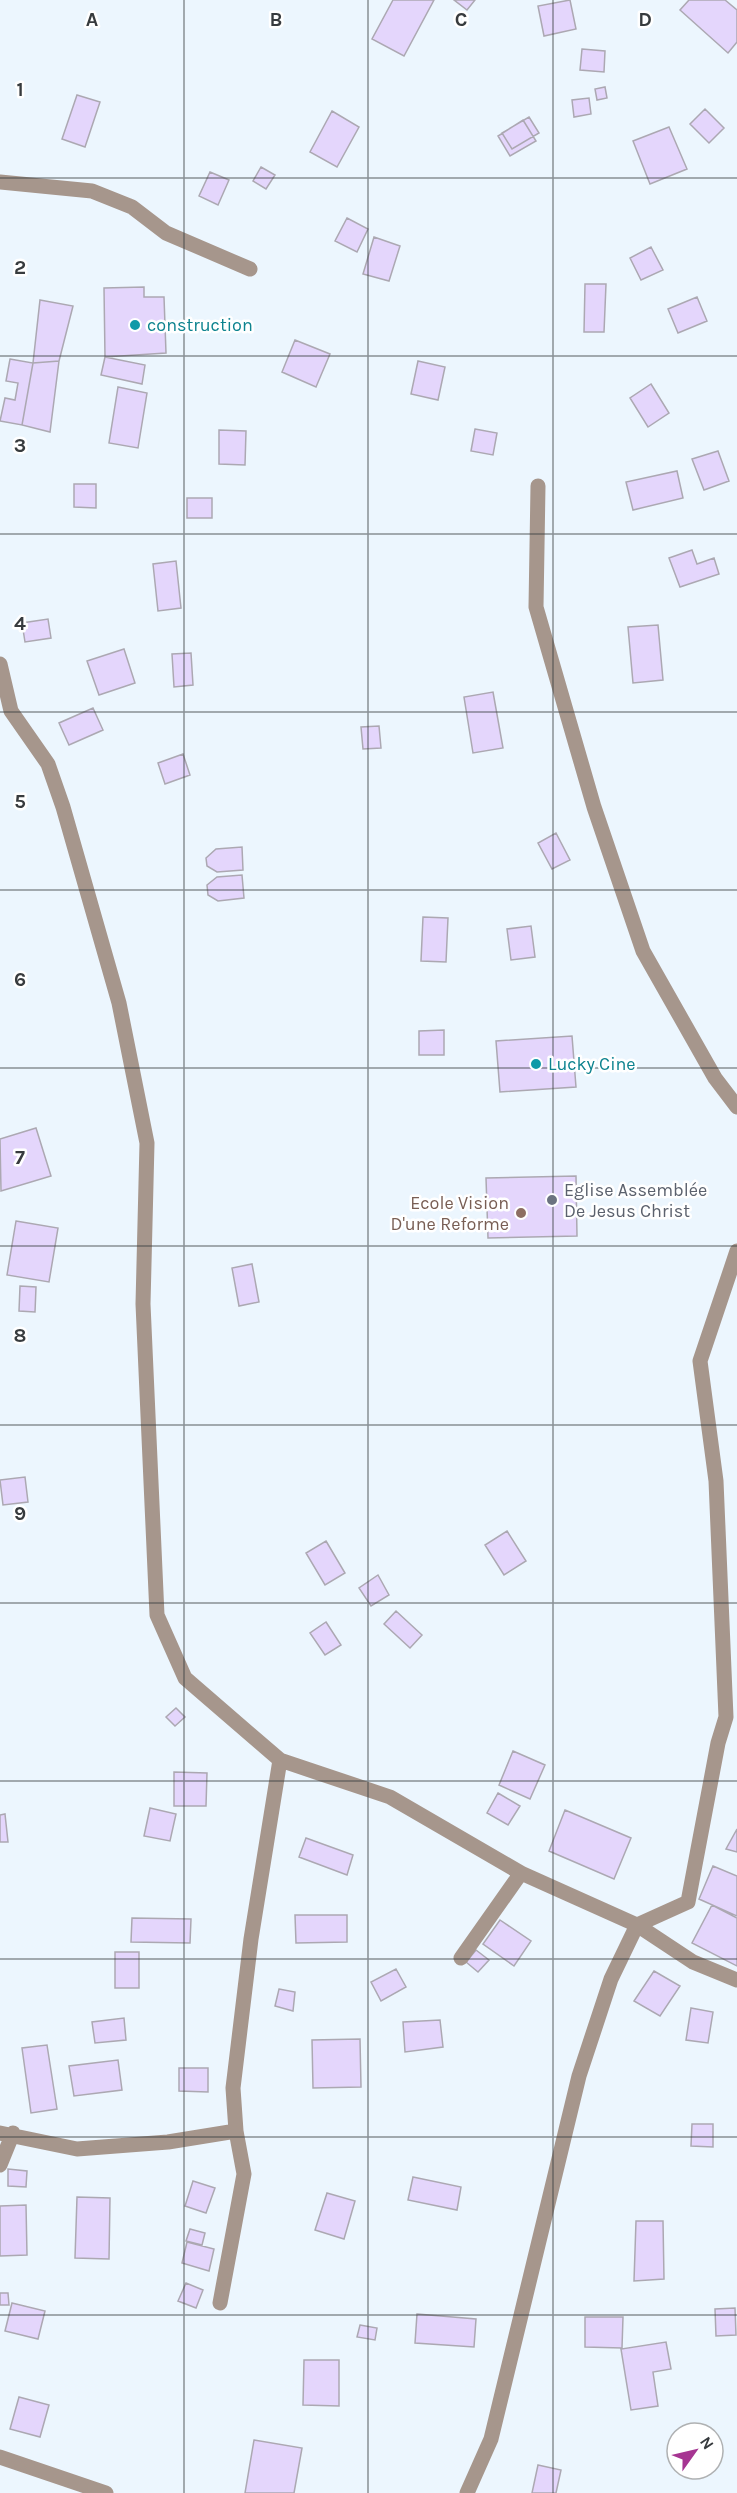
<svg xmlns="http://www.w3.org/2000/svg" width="737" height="2493" viewBox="0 0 737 2493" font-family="Karla,sans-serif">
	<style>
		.building { fill: #e4d6fc; stroke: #aca8b2; stroke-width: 1.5 }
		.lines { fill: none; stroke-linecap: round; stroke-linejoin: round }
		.minor { stroke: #a6968c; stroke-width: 15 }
		.grid { fill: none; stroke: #373b3e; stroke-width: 1.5; stroke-opacity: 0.55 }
		.culture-dot { fill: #0f9aa8; stroke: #fff; stroke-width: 2 }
		.worship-dot { fill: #6b7280; stroke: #fff; stroke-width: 2 }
		.education-dot { fill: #8d6e63; stroke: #fff; stroke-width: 2 }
		.labels { text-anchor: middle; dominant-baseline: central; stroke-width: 5; stroke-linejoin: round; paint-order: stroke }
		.culture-label { font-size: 18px; fill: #0d838f; stroke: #fff; text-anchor: start }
		.worship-label { font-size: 18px; fill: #5b616d; stroke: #fff; text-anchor: start }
		.education-label { font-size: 18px; fill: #785e54; stroke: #fff; text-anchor: end }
		.grid-label { font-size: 20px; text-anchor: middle; font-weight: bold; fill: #373b3e; stroke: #fff; stroke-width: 5; stroke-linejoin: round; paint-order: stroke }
	</style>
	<rect width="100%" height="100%" fill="#ecf6fe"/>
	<path class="building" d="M393,0H434L404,56L372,39Z
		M454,0H475L467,10Z
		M570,0L576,29L544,36L538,6Z
		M689,0H725L737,10V42L728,53L680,10Z
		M582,49L605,51L604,72L580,70Z
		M605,87L607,98L597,100L595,89Z
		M77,95L100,102L85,147L62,139Z
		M589,98L591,114L574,117L572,100Z
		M705,109L724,128L709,143L690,124Z
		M332,111L359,127L337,167L310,152Z
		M529,117L539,133L512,149L502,133Z
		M523,120L536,141L510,156L498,136Z
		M669,127L687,169L650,184L633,141Z
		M261,167L275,175L266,189L253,181Z
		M210,172L229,180L218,205L199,196Z
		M347,218L368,229L357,252L335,241Z
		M374,237L400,246L389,281L363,274Z
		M651,247L663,270L641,280L630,258Z
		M585,284H606L604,332H584Z
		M144,287V297H164L166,353L105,357L104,288Z
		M697,297L707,321L678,333L668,309Z
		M40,300L73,306L59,361L33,363Z
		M295,340L330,354L316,387L282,372Z
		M105,357L145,365L142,384L101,375Z
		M10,359L33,363L22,425L0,421L5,398L15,400L18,383L6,381Z
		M59,361L50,432L22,425L33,363Z
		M418,361L445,367L438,400L411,394Z
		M651,384L669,413L648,427L630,398Z
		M118,387L147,393L138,448L109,443Z
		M475,429L497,433L493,455L471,451Z
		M219,430L246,431L245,465L219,464Z
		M718,451L729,481L704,490L692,459Z
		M677,471L683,498L633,510L626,482Z
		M74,484H96V508L74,507Z
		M187,498H212V518H187Z
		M692,550L697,564L714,558L719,574L680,587L669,558Z
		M176,561L181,608L158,611L153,564Z
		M48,619L51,638L25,642L22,623Z
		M658,625L663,680L633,683L628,627Z
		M124,649L135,683L99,695L87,661Z
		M191,653L193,685L174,687L172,654Z
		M493,692L503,748L473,753L464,697Z
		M93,708L103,730L69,745L59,723Z
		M379,726L381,748L363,749L361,727Z
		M183,754L190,775L165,784L158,763Z
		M556,833L570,860L552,869L538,843Z
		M242,847L243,870L217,872L207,866L206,858L216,849Z
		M242,875L244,898L218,901L208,895L207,885L217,877Z
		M423,917L448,918L446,962L421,961Z
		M531,926L535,957L511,960L507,929Z
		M444,1030V1055H419V1031Z
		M572,1036L576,1087L500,1092L496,1041Z
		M36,1128L51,1176L1,1191L0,1139Z
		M576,1176L577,1236L488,1238L486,1178Z
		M16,1221L58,1228L49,1282L7,1275Z
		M252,1264L259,1302L239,1306L232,1268Z
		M20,1286L36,1287L35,1312L19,1311Z
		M25,1477L28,1502L3,1505L0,1480Z
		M507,1531L526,1561L504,1575L485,1545Z
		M326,1541L345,1573L325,1585L306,1553Z
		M378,1575L389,1595L371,1606L359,1588Z
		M396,1611L422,1635L410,1648L384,1624Z
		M326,1622L341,1645L325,1655L310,1633Z
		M176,1708L185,1717L175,1726L166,1717Z
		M513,1751L545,1765L530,1799L499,1785Z
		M174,1772L207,1773L206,1806H174Z
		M498,1793L520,1806L508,1825L487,1813Z
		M150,1808L176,1814L170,1841L144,1836Z
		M565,1810L631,1838L614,1879L549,1851Z
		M5,1814L8,1842H0V1815Z
		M737,1829V1852L726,1849Z
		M306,1838L353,1855L347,1875L299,1857Z
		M713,1866L737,1876V1916L699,1899Z
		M712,1905L737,1918V1966L692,1943Z
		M295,1915H347V1942L296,1943Z
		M132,1918L191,1919L190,1943L131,1942Z
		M500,1920L531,1941L514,1966L483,1944Z
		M476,1950L489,1960L478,1972L466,1962Z
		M115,1952H139V1988H115Z
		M396,1969L406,1987L381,2001L371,1982Z
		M654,1971L680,1986L660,2016L634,2001Z
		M279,1989L295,1992L293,2011L275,2006Z
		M691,2008L713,2012L708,2043L686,2040Z
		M124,2018L126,2040L95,2043L92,2022Z
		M440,2020L443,2047L405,2052L403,2022Z
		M360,2039L361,2087L313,2088L312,2040Z
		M47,2045L57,2109L31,2113L22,2048Z
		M118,2060L122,2090L74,2096L69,2066Z
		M179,2068H208V2092L179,2091Z
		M692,2124H713V2147L691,2146Z
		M8,2169L27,2171L26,2187L8,2186Z
		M413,2177L461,2187L457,2210L408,2200Z
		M193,2181L215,2188L206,2213L185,2206Z
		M327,2193L355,2201L344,2239L315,2230Z
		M77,2197L110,2198L109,2259L75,2258Z
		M26,2205L27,2255L0,2256V2206Z
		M636,2221H663L664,2279L634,2281Z
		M190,2229L205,2233L202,2245L186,2241Z
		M187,2242L214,2249L209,2271L182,2263Z
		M186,2283L203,2290L196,2308L178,2301Z
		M0,2293H8L9,2305H0Z
		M12,2303L45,2311L38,2339L5,2331Z
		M735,2308L736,2335L716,2336L715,2309Z
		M417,2314L476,2319L474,2347L415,2343Z
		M585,2317H623L622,2348L585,2347Z
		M360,2325L377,2328L375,2340L357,2337Z
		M666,2342L671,2369L653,2372L658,2406L631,2410L621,2349Z
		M304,2360H339V2406L303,2405Z
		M19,2397L49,2405L40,2437L10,2429Z
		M254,2440L302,2448L294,2493H245Z
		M538,2465L561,2470L556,2493H532Z"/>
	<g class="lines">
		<path class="minor" d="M0,182L92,191L132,207L166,233L250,269
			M538,486L536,607L594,807L643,951L715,1078L737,1107
			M0,664L11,711L48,764L63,807L119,1003L147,1143L143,1304L157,1615L185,1678L280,1760L390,1797L521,1873L637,1925L693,1962L737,1980
			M461,1958L521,1873
			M0,2133L77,2149L168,2142L236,2131
			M0,2165L13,2133
			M220,2303L244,2174L236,2131L233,2088L251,1939L280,1760
			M0,2457L106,2493
			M467,2493L491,2439L579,2076L611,1979L637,1925L688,1902L718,1743L726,1717L716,1481L700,1361L737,1251"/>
	</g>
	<path class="grid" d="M184,0V2493M368,0V2493M553,0V2493M0,178H737M0,356H737M0,534H737M0,712H737M0,890H737M0,1068H737M0,1246H737M0,1425H737M0,1603H737M0,1781H737M0,1959H737M0,2137H737M0,2315H737"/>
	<g class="culture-dot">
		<circle cx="135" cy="325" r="6"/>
		<circle cx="536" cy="1064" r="6"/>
	</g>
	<circle class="worship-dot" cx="552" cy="1200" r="6"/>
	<circle class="education-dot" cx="521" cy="1213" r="6"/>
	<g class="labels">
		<g class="culture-label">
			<text x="147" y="325">construction</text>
			<text x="548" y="1064">Lucky Cine</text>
		</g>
		<g class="worship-label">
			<text x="564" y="1190">Eglise Assemblée<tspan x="564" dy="21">De Jesus Christ</tspan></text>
		</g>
		<g class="education-label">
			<text x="509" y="1203">Ecole Vision<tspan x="509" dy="21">D'une Reforme</tspan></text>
		</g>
	</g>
	<g class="grid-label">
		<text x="92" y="26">A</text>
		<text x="276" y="26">B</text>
		<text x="461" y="26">C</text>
		<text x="645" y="26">D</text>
		<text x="20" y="96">1</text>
		<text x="20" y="274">2</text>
		<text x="20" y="452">3</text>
		<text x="20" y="630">4</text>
		<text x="20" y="808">5</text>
		<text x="20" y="986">6</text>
		<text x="20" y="1164">7</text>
		<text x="20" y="1342">8</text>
		<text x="20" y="1520">9</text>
	</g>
	<g transform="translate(695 2451) rotate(56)"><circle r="28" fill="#ffffff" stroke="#afb1b2" stroke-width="1.5"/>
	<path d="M0-4.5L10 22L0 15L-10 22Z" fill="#a63592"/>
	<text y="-9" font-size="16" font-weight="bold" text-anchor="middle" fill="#373b3e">N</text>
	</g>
</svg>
